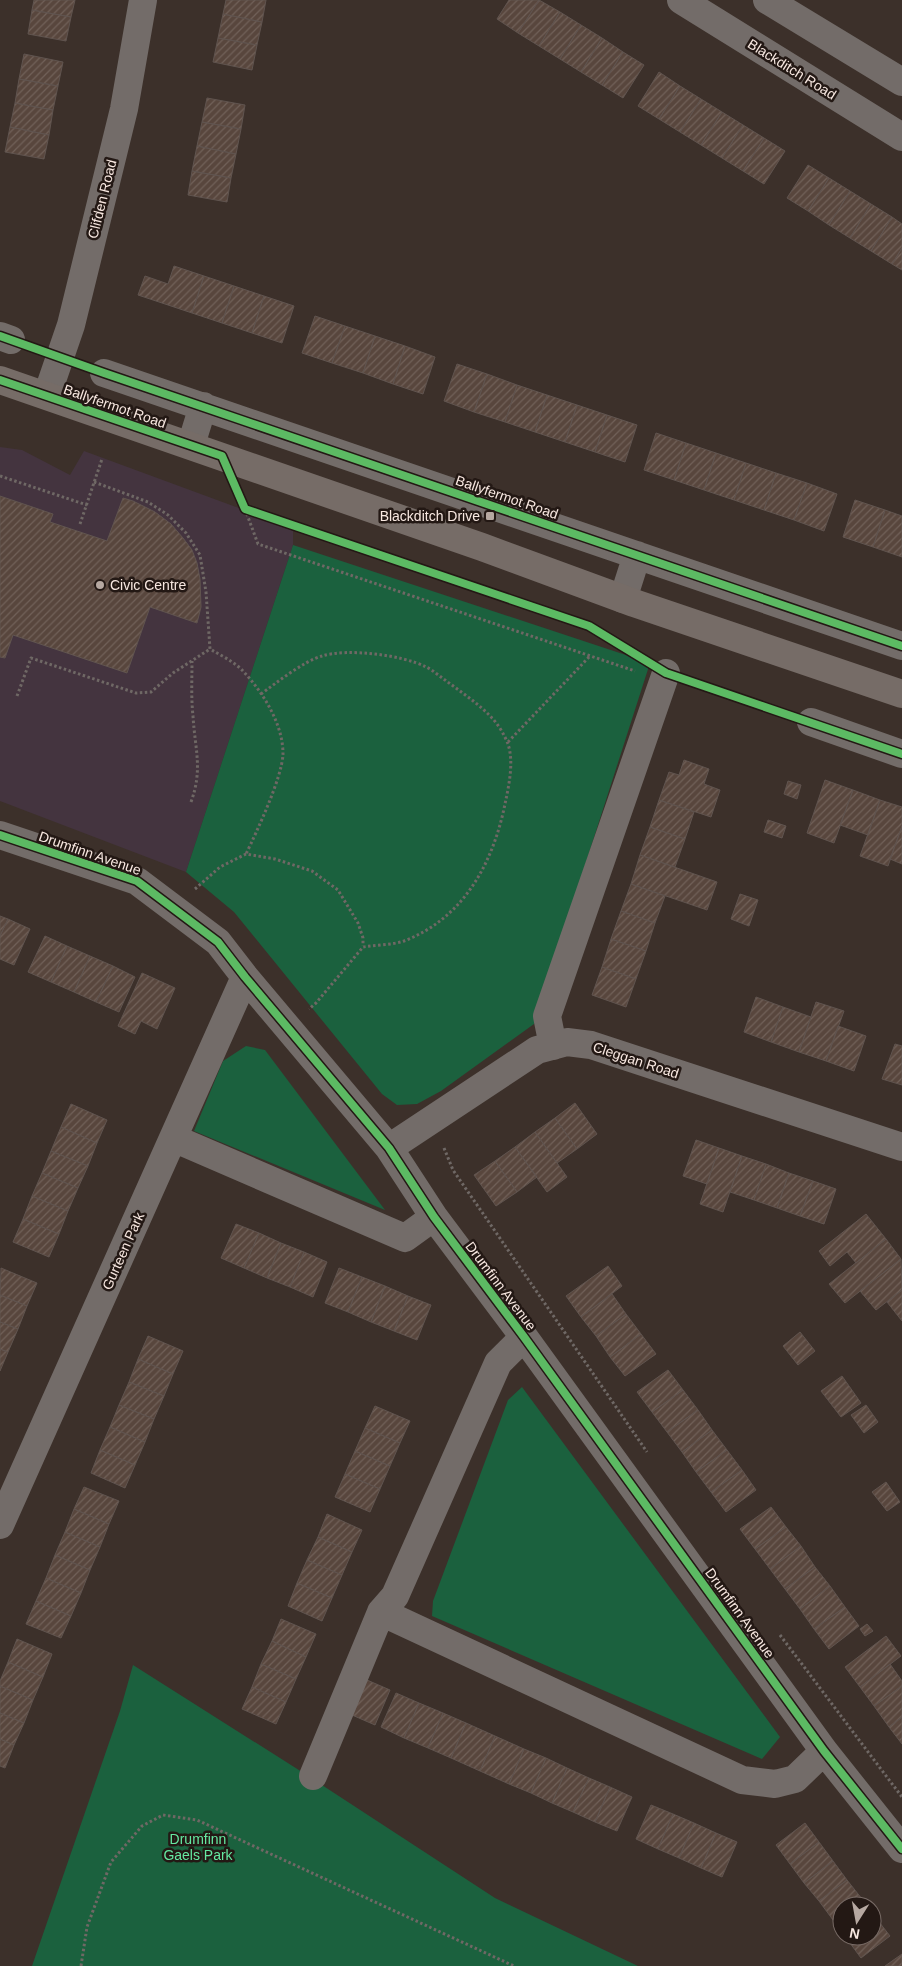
<svg xmlns="http://www.w3.org/2000/svg" width="902" height="1966" viewBox="0 0 902 1966" font-family="Helvetica,sans-serif">
	<style>
		.commercial { fill: #44343f }
		.green { fill: #1b613e }
		.building { fill: url(#building-hatch); stroke: #60544f }
		.lines { fill: none; stroke-linecap: round; stroke-linejoin: round }
		.path { stroke: #6f6865; stroke-width: 3; stroke-dasharray: 2.5 2.5; stroke-linecap: butt }
		.minor { stroke: #736c69; stroke-width: 28 }
		.major { stroke: #766c67; stroke-width: 28 }
		.cycleway-casing { stroke: #231814; stroke-width: 11 }
		.cycleway { stroke: #5cba63; stroke-width: 8 }
		.poi-dot { fill: #b6a8a1; stroke: #231814; stroke-width: 2 }
		.labels { text-anchor: middle; dominant-baseline: central; stroke-width: 5; stroke-linejoin: round; paint-order: stroke }
		.street-label { font-size: 14px; fill: #f8e8e1; stroke: #231814 }
		.poi-label { font-size: 14px; fill: #f8e8e1; stroke: #231814; text-anchor: end }
		.park-label { font-size: 14px; fill: #65e8a1; stroke: #231814 }
	</style>
	<defs>
		<pattern id="building-hatch" width="6" height="6" patternUnits="userSpaceOnUse" patternTransform="scale(1.25)"><rect width="6" height="6" fill="#58463d"/><path d="M-1 1l2-2M0 6l6-6M5 7l2-2" fill="none" stroke="#716159"/></pattern>
	</defs>
	<rect width="100%" height="100%" fill="#3c302a"/>
	<path class="commercial" d="M0,447L22,450L70,475L84,451L293,528V545L186,872L0,801Z"/>
	<path class="green" d="M293,545L650,663L534,1024L441,1091L417,1104L397,1105L382,1094L234,912L186,872Z
		M246,1046L265,1050L385,1210L194,1131L223,1061Z
		M522,1387L780,1737L762,1759L432,1616L433,1601L508,1400Z
		M133,1665L302,1772L495,1898L638,1966H32L120,1711Z"/>
	<path class="building" d="M34,0H75L71,17L32,10Z
		M226,0H266L262,22L223,14Z
		M509,0H539L518,33L497,19Z
		M539,0L560,12L539,46L518,33Z
		M32,10L71,17L66,41L28,34Z
		M560,12L581,25L560,59L539,46Z
		M223,14L262,22L257,45L218,38Z
		M581,25L602,38L581,72L560,59Z
		M218,38L257,45L252,70L213,62Z
		M602,38L623,52L602,85L581,72Z
		M623,52L644,65L623,98L602,85Z
		M24,54L63,62L58,86L19,79Z
		M659,72L680,86L659,119L638,106Z
		M19,79L58,86L53,110L15,103Z
		M680,86L701,99L680,132L659,119Z
		M207,98L245,105L241,129L202,122Z
		M701,99L722,112L701,145L680,132Z
		M15,103L53,110L49,135L10,127Z
		M722,112L743,125L722,158L701,145Z
		M202,122L241,129L236,154L197,146Z
		M743,125L764,138L743,171L722,158Z
		M10,127L49,135L44,159L5,152Z
		M764,138L785,151L764,184L743,171Z
		M197,146L236,154L231,178L192,171Z
		M808,165L829,178L808,211L787,198Z
		M192,171L231,178L227,202L188,195Z
		M829,178L850,191L829,225L808,211Z
		M850,191L871,204L850,238L829,225Z
		M871,204L892,217L871,251L850,238Z
		M892,217L902,224V248L892,264L871,251Z
		M902,248V270L892,264Z
		M174,266L204,276L192,313L138,295L145,276L168,284Z
		M204,276L234,286L222,323L192,313Z
		M234,286L264,296L252,333L222,323Z
		M264,296L294,306L282,343L252,333Z
		M315,316L345,326L332,363L302,353Z
		M345,326L375,336L363,373L332,363Z
		M375,336L405,346L393,384L363,373Z
		M405,346L435,357L423,394L393,384Z
		M457,364L487,374L474,412L444,401Z
		M487,374L517,385L505,422L474,412Z
		M517,385L547,395L535,432L505,422Z
		M547,395L577,405L565,442L535,432Z
		M577,405L607,415L595,452L565,442Z
		M607,415L637,425L625,462L595,452Z
		M656,433L686,443L674,480L644,470Z
		M686,443L716,453L704,490L674,480Z
		M716,453L746,463L734,500L704,490Z
		M746,463L776,473L764,510L734,500Z
		M776,473L807,483L794,520L764,510Z
		M807,483L837,494L824,531L794,520Z
		M0,496L53,514L50,522L107,541L123,498L133,501L155,512L171,524L183,538L192,550L197,563L200,579L201,607L197,623L150,607L127,673L13,635L5,658L0,657Z
		M855,500L885,510L873,547L843,537Z
		M885,510L902,516V557L873,547Z
		M684,760L709,769L704,784L720,790L711,817L659,800L669,772L679,775Z
		M825,780L853,790L834,843L807,833Z
		M788,781L801,785L797,799L784,794Z
		M853,790L880,800L868,835L840,825Z
		M659,800L694,812L685,839L650,827Z
		M880,800L902,807V826L888,866L860,856Z
		M768,820L786,826L782,838L764,832Z
		M902,826V864L890,859Z
		M650,827L685,839L675,867L640,855Z
		M640,855L717,882L707,910L631,884Z
		M631,884L665,896L655,923L621,911Z
		M740,894L758,900L749,926L731,919Z
		M621,911L655,923L646,951L611,939Z
		M0,916L8,919L0,936Z
		M8,919L30,929L14,965L0,959V936Z
		M45,936L67,946L51,982L28,972Z
		M611,939L646,951L636,979L602,967Z
		M67,946L90,956L74,992L51,982Z
		M90,956L113,966L96,1002L74,992Z
		M113,966L135,977L119,1012L96,1002Z
		M602,967L636,979L626,1007L592,995Z
		M142,973L175,988L157,1029L141,1021L135,1034L118,1026Z
		M756,997L783,1007L771,1042L744,1032Z
		M816,1002L844,1011L826,1061L799,1052Z
		M783,1007L811,1017L799,1052L771,1042Z
		M838,1026L866,1036L854,1071L826,1061Z
		M895,1044L902,1046V1085L882,1079Z
		M575,1103L597,1134L577,1149L555,1118Z
		M71,1104L107,1120L97,1143L61,1127Z
		M555,1118L577,1149L557,1163L535,1132Z
		M61,1127L97,1143L88,1166L51,1151Z
		M535,1132L567,1177L547,1192L515,1147Z
		M696,1140L719,1148L707,1184L683,1176Z
		M515,1147L537,1177L517,1192L495,1161Z
		M719,1148L742,1156L723,1212L700,1204Z
		M51,1151L88,1166L78,1188L42,1173Z
		M742,1156L766,1164L754,1200L730,1192Z
		M495,1161L517,1192L496,1206L474,1175Z
		M766,1164L789,1173L777,1208L754,1200Z
		M42,1173L78,1188L68,1211L32,1196Z
		M789,1173L813,1181L800,1216L777,1208Z
		M813,1181L836,1189L824,1224L800,1216Z
		M32,1196L68,1211L59,1234L23,1219Z
		M866,1214L886,1239L856,1263L847,1252L830,1266L819,1251Z
		M23,1219L59,1234L49,1257L13,1242Z
		M236,1224L259,1233L244,1268L221,1258Z
		M259,1233L281,1243L267,1278L244,1268Z
		M886,1239L901,1259L845,1303L829,1284Z
		M281,1243L304,1252L290,1287L267,1278Z
		M304,1252L327,1262L313,1297L290,1287Z
		M901,1259L902,1290L876,1310L860,1291Z
		M608,1266L622,1286L581,1317L566,1296Z
		M1,1268L37,1283L27,1306L0,1295Z
		M339,1268L362,1277L348,1312L325,1303Z
		M362,1277L385,1286L371,1322L348,1312Z
		M385,1286L408,1296L394,1331L371,1322Z
		M902,1290V1321L887,1302Z
		M612,1294L626,1314L596,1336L581,1317Z
		M0,1295L27,1306L18,1329L0,1322Z
		M408,1296L431,1305L417,1340L394,1331Z
		M626,1314L641,1334L610,1357L596,1336Z
		M0,1322L18,1329L8,1352L0,1349Z
		M800,1332L815,1351L798,1365L783,1346Z
		M641,1334L656,1354L625,1376L610,1357Z
		M148,1336L183,1351L173,1374L138,1359Z
		M0,1349L8,1352L0,1371Z
		M138,1359L173,1374L164,1396L129,1382Z
		M668,1370L683,1390L652,1412L637,1392Z
		M842,1376L861,1403L841,1417L821,1391Z
		M129,1382L164,1396L154,1419L119,1405Z
		M683,1390L698,1410L667,1432L652,1412Z
		M119,1405L154,1419L145,1442L110,1427Z
		M866,1405L878,1422L864,1433L851,1415Z
		M375,1406L410,1421L400,1443L365,1428Z
		M698,1410L712,1430L682,1452L667,1432Z
		M110,1427L145,1442L135,1465L100,1450Z
		M365,1428L400,1443L390,1466L355,1451Z
		M712,1430L727,1450L696,1472L682,1452Z
		M100,1450L135,1465L125,1488L91,1473Z
		M727,1450L742,1470L711,1492L696,1472Z
		M355,1451L390,1466L380,1489L345,1474Z
		M742,1470L756,1490L726,1512L711,1492Z
		M345,1474L380,1489L370,1512L335,1497Z
		M886,1482L900,1502L887,1511L872,1492Z
		M84,1487L119,1501L109,1524L74,1509Z
		M771,1507L786,1527L755,1549L740,1529Z
		M74,1509L109,1524L100,1547L65,1532Z
		M327,1514L362,1530L352,1552L318,1537Z
		M786,1527L801,1546L770,1569L755,1549Z
		M65,1532L100,1547L90,1570L55,1555Z
		M318,1537L352,1552L342,1575L307,1560Z
		M801,1546L815,1567L785,1589L770,1569Z
		M55,1555L90,1570L81,1593L46,1578Z
		M307,1560L342,1575L332,1598L297,1583Z
		M815,1567L830,1586L800,1609L785,1589Z
		M46,1578L81,1593L71,1616L36,1601Z
		M297,1583L332,1598L322,1621L288,1606Z
		M830,1586L845,1607L814,1629L800,1609Z
		M36,1601L71,1616L61,1638L26,1624Z
		M845,1607L859,1626L829,1649L814,1629Z
		M281,1619L316,1634L306,1657L272,1641Z
		M867,1624L873,1631L865,1636L860,1629Z
		M886,1636L901,1656L860,1687L845,1667Z
		M17,1639L52,1654L43,1677L8,1662Z
		M272,1641L306,1657L296,1679L261,1664Z
		M8,1662L43,1677L33,1700L0,1686V1681Z
		M261,1664L296,1679L286,1702L252,1687Z
		M890,1664L902,1681V1686L874,1706L860,1687Z
		M367,1680L390,1690L375,1725L352,1715Z
		M0,1686L33,1700L24,1723L0,1713Z
		M902,1686V1717L889,1727L874,1706Z
		M252,1687L286,1702L276,1724L242,1709Z
		M396,1693L419,1703L404,1738L381,1727Z
		M419,1703L443,1713L428,1748L404,1738Z
		M0,1713L24,1723L14,1745L0,1739Z
		M443,1713L466,1723L451,1758L428,1748Z
		M902,1717V1744L889,1727Z
		M466,1723L495,1736L480,1771L451,1758Z
		M495,1736L524,1749L509,1784L480,1771Z
		M0,1739L14,1745L5,1768L0,1766Z
		M524,1749L546,1758L531,1793L509,1784Z
		M546,1758L567,1768L552,1803L531,1793Z
		M567,1768L589,1778L573,1812L552,1803Z
		M589,1778L610,1787L595,1822L573,1812Z
		M610,1787L632,1797L617,1831L595,1822Z
		M651,1805L673,1814L658,1849L636,1839Z
		M673,1814L694,1823L679,1858L658,1849Z
		M694,1823L716,1833L701,1868L679,1858Z
		M805,1823L819,1842L790,1864L776,1845Z
		M716,1833L737,1842L722,1877L701,1868Z
		M819,1842L833,1861L804,1883L790,1864Z
		M833,1861L847,1880L819,1901L804,1883Z
		M847,1880L862,1899L852,1906H842V1913L833,1920L819,1901Z
		M862,1899L867,1906H852Z
		M842,1913V1933L833,1920Z
		M876,1918L890,1936L861,1958L847,1939L851,1936H872V1920Z
		M902,1954V1966H885Z"/>
	<g class="lines">
		<path class="path" d="M0,476L87,505
			M94,482L148,502L168,515L186,533L200,555L206,592L210,649C220,655 233,661 242,670C262,691 283,723 283,754C282,778 257,831 246,854
			M245,509L258,544L635,671
			M80,524L102,459
			M261,694C276,683 304,661 322,656C347,648 403,655 426,667C433,670 439,676 445,680C461,692 478,703 492,718C498,724 505,736 508,744C514,762 509,785 505,804C493,863 464,918 404,941C392,945 376,945 363,947L316,1003L309,1009
			M17,696L31,658L136,693L151,692L173,673L210,649
			M508,742L590,656
			M191,802C203,769 195,750 193,716C191,698 192,679 192,661
			M195,889L220,867L246,854L275,859L312,871L338,890L358,923L363,938V946
			M444,1148L453,1170L647,1452
			M780,1635L902,1797
			M81,1966L87,1927L111,1862L142,1826L163,1815L197,1820L514,1966"/>
		<path class="minor" d="M681,0L902,137
			M767,0L902,82
			M0,336L11,340
			M104,373L902,646
			M47,395L71,325L124,109L143,0
			M191,445L203,406
			M623,599L637,555
			M811,722L902,754
			M0,835L137,881L218,942L245,977L389,1148L434,1217L524,1337L824,1751L902,1849
			M553,1046L547,1016L666,673
			M173,1138L405,1238L434,1217
			M389,1148L537,1050L567,1042L591,1045L902,1147
			M524,1337L498,1363L395,1596L381,1612L742,1780L775,1784L795,1779L824,1751
			M0,1525L245,977
			M313,1776L381,1612"/>
		<path class="major" d="M0,380L482,547L634,603L902,694"/>
		<g class="cycleway-casing">
			<path id="cycleway" d="M0,336L104,373L902,646
				M0,380L222,456L245,509L589,626L666,673L902,754
				M0,835L137,881L218,942L245,977L389,1148L434,1217L524,1337L824,1751L902,1849"/>
		</g>
		<use href="#cycleway" class="cycleway"/>
	</g>
	<g class="poi-dot">
		<rect x="485" y="511" width="10" height="10" rx="2.5"/>
		<circle cx="100" cy="585" r="5"/>
	</g>
	<g class="labels">
		<g class="street-label">
			<text transform="translate(792 69) rotate(32)">Blackditch Road</text>
			<text transform="translate(102 199) rotate(-76)">Clifden Road</text>
			<text transform="translate(115 406) rotate(19)">Ballyfermot Road</text>
			<text transform="translate(507 497) rotate(19)">Ballyfermot Road</text>
			<text transform="translate(90 853) rotate(19)">Drumfinn Avenue</text>
			<text transform="translate(636 1060) rotate(18)">Cleggan Road</text>
			<text transform="translate(123 1251) rotate(-66)">Gurteen Park</text>
			<text transform="translate(501 1286) rotate(53)">Drumfinn Avenue</text>
			<text transform="translate(740 1613) rotate(54)">Drumfinn Avenue</text>
		</g>
		<g class="poi-label">
			<text x="480" y="516">Blackditch Drive</text>
			<text x="110" y="585" text-anchor="start">Civic Centre</text>
		</g>
		<g class="park-label">
			<text x="198" y="1839">Drumfinn<tspan x="198" dy="16">Gaels Park</tspan></text>
		</g>
	</g>
	<g transform="translate(857 1921) rotate(191)"><circle r="24" fill="#231814" stroke="#786b66"/>
	<path d="M0-4L9 19L0 12L-9 19Z" fill="#b6a8a1"/>
	<text y="-8" font-size="14" font-weight="bold" text-anchor="middle" fill="#f8e8e1">N</text>
	</g>
</svg>
